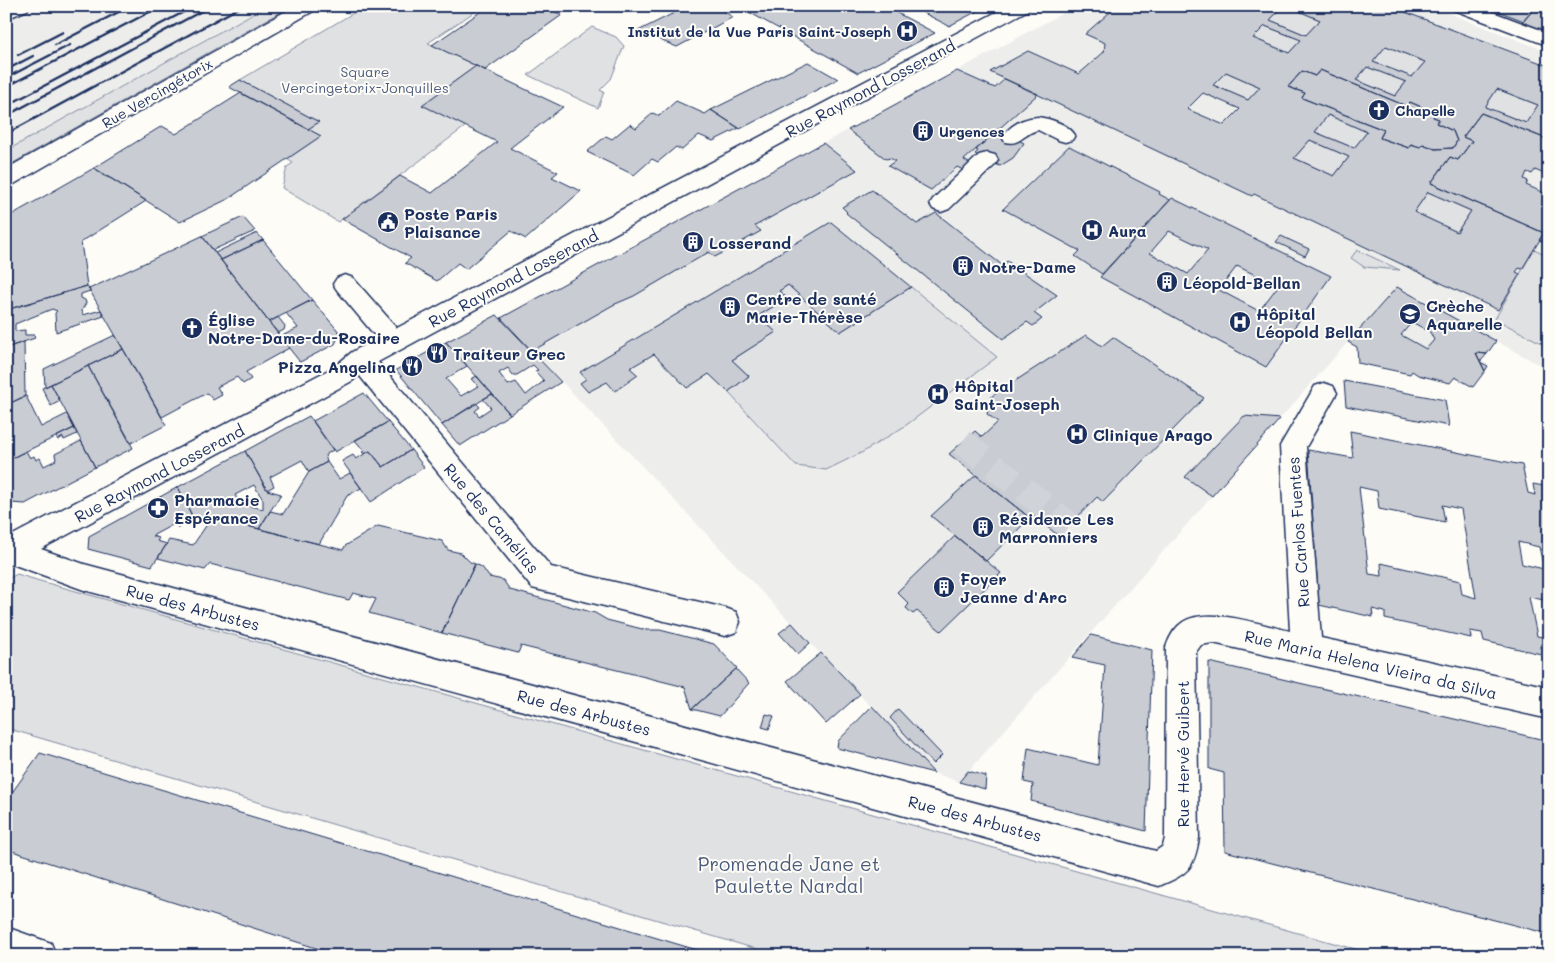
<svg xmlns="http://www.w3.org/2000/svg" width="1555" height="962" viewBox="0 0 1555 962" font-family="Mali,sans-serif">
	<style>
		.built { fill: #edeeec }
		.green { fill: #e0e1e3; stroke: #7e88a0 }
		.building { fill: #c9ccd3; stroke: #1b2f5e; fill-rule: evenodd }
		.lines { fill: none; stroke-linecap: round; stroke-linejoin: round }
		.minor-tunnel { stroke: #d0d3d8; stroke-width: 26; stroke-dasharray: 26 13; stroke-linecap: butt }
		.minor-casing { stroke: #1b2f5e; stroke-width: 3 }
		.major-casing { stroke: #1b2f5e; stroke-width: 3 }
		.minor { fill: #fdfcf7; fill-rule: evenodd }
		.major { fill: #fdfcf7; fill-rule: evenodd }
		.rail { stroke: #1b2f5e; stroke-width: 2.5 }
		.labels { text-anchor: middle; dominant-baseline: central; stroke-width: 4; stroke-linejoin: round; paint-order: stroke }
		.far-poi-label { font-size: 14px; font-weight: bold; fill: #1b2f5e; stroke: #fdfcf7; text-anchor: start }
		.far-park-label { font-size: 14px; fill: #4c5c7f; stroke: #fdfcf7 }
		.far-street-label { font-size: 14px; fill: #1b2f5e; stroke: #fdfcf7 }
		.street-label { font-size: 16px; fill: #1b2f5e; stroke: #fdfcf7 }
		.poi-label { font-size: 16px; font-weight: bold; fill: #1b2f5e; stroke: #fdfcf7; text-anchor: start }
		.near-park-label { font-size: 19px; fill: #4c5c7f; stroke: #fdfcf7 }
	</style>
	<rect width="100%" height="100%" fill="#fdfcf7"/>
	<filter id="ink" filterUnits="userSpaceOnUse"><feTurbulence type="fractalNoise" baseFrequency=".02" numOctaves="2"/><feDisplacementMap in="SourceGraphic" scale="10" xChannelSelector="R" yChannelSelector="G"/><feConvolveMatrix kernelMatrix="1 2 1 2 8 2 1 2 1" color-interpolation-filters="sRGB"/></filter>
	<g filter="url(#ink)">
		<path class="built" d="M6,6H264L6,151Z
			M1076,6H1430L1549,52V370L1496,341L1487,354L1455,377L1450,383L1418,375L1412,371L1410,374L1358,363L1357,348L1348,342L959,782L934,773L501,318Z"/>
		<path class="green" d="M266,6H291L6,167V151Z
			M365,6H483L428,43L476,66L422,105L466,126L338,222L282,188L287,167L293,163L287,159L321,136L308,129L319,122L240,80Z
			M1283,6H1287L1320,20L1306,35L1270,20Z
			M1265,26L1301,40L1289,53L1253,38Z
			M592,27L616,37L624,46L611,79L600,90L604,92L598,108L528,75Z
			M1386,46L1425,62L1412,77L1373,62Z
			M1367,67L1406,82L1395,96L1356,80Z
			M1226,72L1260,87L1248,100L1213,85Z
			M1497,89L1538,105L1526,123L1485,107Z
			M1328,115L1367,132L1354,148L1315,132Z
			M1310,140L1349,157L1334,176L1294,158Z
			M1428,192L1471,211L1457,232L1414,212Z
			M1534,249L1549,256V347L1495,319Z
			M1357,250L1400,270L1364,267L1351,258Z
			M788,285L840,332L911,287L997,357L905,426L863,452L826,470L796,466L728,392L749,376L732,360L775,332L758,316L787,298L779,291Z
			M17,574L40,581L1380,956H780L6,728V580Z"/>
		<path class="building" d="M489,6H542L562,15L485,70L432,45Z
			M662,6H715L733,17L677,47L638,31L676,12Z
			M738,6H884L935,33L858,73Z
			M910,6L932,8L934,6L985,7L949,26Z
			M1117,6H1283L1270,20L1306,35L1320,20L1287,6H1389L1549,66V140L1481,113L1463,137L1472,141L1458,160L1450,157L1431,183L1544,233L1522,269L1519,268L1516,272L1520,274L1498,310L1254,194L1252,196L990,72L1028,51L1079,74L1104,52L1105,43L1085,34ZM1265,26L1301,40L1289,53L1253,38ZM1386,46L1425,62L1412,77L1373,62ZM1367,67L1406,82L1395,96L1356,80ZM1320,70L1406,106L1410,102L1435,113L1433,117L1439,119L1436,123L1453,131L1457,141L1453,148L1435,149L1423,144L1420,147L1411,144L1409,148L1380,138L1384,130L1302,98L1305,93L1288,87L1302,71L1315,76ZM1226,72L1260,87L1248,100L1213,85ZM1497,89L1538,105L1526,123L1485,107ZM1203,93L1240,109L1224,125L1187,109ZM1328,115L1367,132L1354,148L1315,132ZM1310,140L1349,157L1334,176L1294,158ZM1428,192L1471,211L1457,232L1414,212Z
			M1485,6H1536L1524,21Z
			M1536,6H1549V15L1534,9Z
			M1534,9L1549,15L1546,19L1549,20V32L1522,22Z
			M808,62L838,79L740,129L711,110Z
			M476,66L563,107L510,148L558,172L552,177L581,191L526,239L511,231L466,269L458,263L437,281L405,263L411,258L342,219L400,176L432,193L497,142L422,105Z
			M1320,70L1406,106L1410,102L1435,113L1433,117L1439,119L1436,123L1453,131L1457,141L1453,148L1435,149L1423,144L1420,147L1411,144L1409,148L1380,138L1384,130L1302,98L1305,93L1288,87L1302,71L1315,76Z
			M957,71L995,88L1005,79L1038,94L964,160L972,165L965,171L957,167L931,190L888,166L895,161L890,158L886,159L848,130Z
			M240,80L319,122L308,129L229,87Z
			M241,93L321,136L228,199L180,222L94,168L162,126L176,134Z
			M676,101L705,114L711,110L739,128L713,141L699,135L682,150L676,147L658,162L652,159L634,175L587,152L606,136L612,139L630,124L636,128L653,113L659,116Z
			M1481,113L1549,140V176L1535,170L1532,174L1527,172L1524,179L1528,181L1526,185L1549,195V244L1539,240L1544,233L1431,183L1450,157L1458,160L1472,141L1463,137Z
			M1000,131L1024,143L1013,158L1000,166L975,154L978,151L976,150L995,132L998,134Z
			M823,143L857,170L755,226L761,231L715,257L709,252L634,296L613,305L532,351L501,318Z
			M1069,146L1160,192L1159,194L1170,200L1102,274L1075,256L1080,251L1003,209Z
			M94,168L102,173V175L112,179L146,201L81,242L87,286L6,310V218Z
			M872,190L917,224L936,213L1002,265L1007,261L1057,295L1034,313L1042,319L1033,326L1027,322L1003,339L846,213L847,212L842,207Z
			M1172,198L1331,276L1266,367L1100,277ZM1169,231L1208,250L1188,274L1150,253ZM1237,266L1278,286L1259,311L1219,290Z
			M243,217L255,231L213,250L202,236Z
			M831,222L911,287L840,332L788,285L779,291L787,298L758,316L776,332L732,360L749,376L728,392L709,374L687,388L654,354L630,368L638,375L615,391L607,382L588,392L580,383L586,379L580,372Z
			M257,233L263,240L221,260L215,253Z
			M202,236L289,348L246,372L251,379L243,384L237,377L217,387L222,395L213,400L207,393L162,417L89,289Z
			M1281,236L1309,249L1305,256L1276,242Z
			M263,240L312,300L269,322L221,260Z
			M87,286L90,291L81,294V298L85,300L86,303L82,310L83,315L101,310L104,316L56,332L55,313L57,311L52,309L15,324V331L25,330V335H34L35,338L6,348V310Z
			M1397,287L1496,341L1487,354L1476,353L1485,371L1473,387L1455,377L1450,383L1418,375L1412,371L1410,374L1358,363L1357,347L1348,342ZM1412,322L1430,332L1434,340L1426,349L1401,335Z
			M312,300L340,333L335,344L300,362L280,337L298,328L286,313Z
			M497,315L561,382L510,414L446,342ZM533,365L538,370L535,371L544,381L526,395L516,382L508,385L499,373L508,368L513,375H517Z
			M278,317L285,326L284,330L278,333L269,322Z
			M115,335L123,349L45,387L44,369Z
			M1086,335L1102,346L1113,337L1204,398L1103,502L1097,497L1059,536L1033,516L1030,518L949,454L975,431L982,437L998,422L987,414L992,396Z
			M24,342L25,396L6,405V348Z
			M446,342L467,366L446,379L461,396L478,386L471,379L477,376L492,394L442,425L396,370Z
			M123,349L166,425L131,443L88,366Z
			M1476,353L1487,354L1480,362L1488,366L1485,371Z
			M88,366L133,448L95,467L51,384Z
			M1344,381L1445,400L1449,426L1346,406Z
			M51,384L60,401L51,406L42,388Z
			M364,393L388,422L335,452L313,421Z
			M492,394L510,414L460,446L442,425L476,403L480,407L475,411L479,416L491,408L483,399Z
			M26,396L41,427L67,414L74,428L6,461V405Z
			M309,416L333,450L325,455L327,462L309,472L302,460L270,477L274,486L267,490L245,451Z
			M1244,416L1280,419L1212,496L1185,477Z
			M388,422L411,450L383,467L370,451L364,454L362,452L364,451L355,440Z
			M74,428L77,434L64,440L63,437L58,440L56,437Z
			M1350,431L1522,465L1528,493L1535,495L1533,484L1549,487V601L1529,597L1537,636L1549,638V648L1540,646L1541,654L1484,641L1482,633L1470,631L1471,638L1385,619V612L1372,609L1373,617L1319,605L1308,450L1353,458ZM1359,487L1377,491L1379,509L1445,522L1442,505L1461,509L1476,598L1462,594L1460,581L1381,563L1382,576L1369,574ZM1518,542L1539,547L1544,569L1522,564Z
			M81,441L95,467L25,504L11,503L6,492V461L26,451L30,458L34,456L36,460L40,458L44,466L56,460L55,454Z
			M411,450L424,467L371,502L342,461L353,455L356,459L370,451L383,467Z
			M245,451L267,490L281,494L259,529L212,517L194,520L178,487ZM254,485L263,500V509L241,504L235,495Z
			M327,462L339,479L350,473L361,488L347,496L319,544L259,529L270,511L283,514L309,472Z
			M976,475L1030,518L986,561L931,516Z
			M178,487L194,520L178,528L176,523L152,536L159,538L157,541L167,544L152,566L88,549L89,536Z
			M212,517L343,550L345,546L378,526L442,541L448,550L461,553L470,562L475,564L442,633L369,613L376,599L353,593L349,600L210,564L205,570L158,558L169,540L193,545Z
			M955,536L1001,573L941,631L917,611L913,614L906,608L909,604L897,592Z
			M475,564L482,567L489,577L503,580L510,590L595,613L607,620L646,630H660L714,644L737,668L692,709L685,687L521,646L518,653L442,633Z
			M792,623L810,643L798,654L779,633Z
			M1091,635L1152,650L1146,831L1031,801L1033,784L1024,782L1028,748L1098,765L1105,665L1072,658Z
			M821,653L860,694L826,724L787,681Z
			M1209,662L1549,741V934L1225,851L1224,773L1209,769Z
			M736,669L749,683L720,716L692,709Z
			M872,706L934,773L837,748L838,741Z
			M898,709L942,755L933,764L890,718Z
			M766,714L774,716L769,729L762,727Z
			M40,753L707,953L706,956H341L6,849V801Z
			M968,771L986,776L985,789L959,782Z"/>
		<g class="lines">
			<path class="minor-tunnel" d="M962,442L1070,525"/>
			<g class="minor-casing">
				<path id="minor" d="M6,6H30L27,10L6,19Z
					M1008,6H1031L1028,10L378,362L551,567L725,608L736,612L740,622L736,632L725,636L532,588L359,375L352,381L41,549L84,564L1156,851L1163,846L1165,838L1166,647C1169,638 1175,627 1183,622C1208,606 1262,625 1290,631L1280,446L1315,386L1324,383L1333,386L1337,393L1306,447L1321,638L1549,687V719L1213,643L1201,645L1196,652L1199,838C1194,869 1188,874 1159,886L84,590L12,564L6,566V536L9,537L334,367L352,352L377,338L337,290L333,284L337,278L345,275L353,278L397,328Z
					M1451,6H1477L1549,33V46L1454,10Z
					M1038,117C1051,119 1068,124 1075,135L1072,140L1065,142L1058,140L1038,130C1024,133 1020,146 1005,142L1002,137C1010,125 1023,118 1038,117Z
					M987,153L995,155L998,160L995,165L949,209L941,212L933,209L930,204L933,199L979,155Z
					M6,927L51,943L56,956H6Z"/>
			</g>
			<g class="major-casing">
				<path id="major" d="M295,6H318L315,10L14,184L6,186V169Z"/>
			</g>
			<use href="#minor" class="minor"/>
			<use href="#major" class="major"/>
			<path class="rail" d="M55,45L130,6
				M18,55L63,32
				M6,70L33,56
				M6,78L70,45
				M6,87L161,6
				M6,106L195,6
				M6,116L211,6
				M6,134L242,6"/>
		</g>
	</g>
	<defs>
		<g id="hospital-disc" transform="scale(1.125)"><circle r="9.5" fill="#1b2f5e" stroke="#fdfcf7"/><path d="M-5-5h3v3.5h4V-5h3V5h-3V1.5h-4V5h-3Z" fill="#fff"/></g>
		<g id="church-disc" transform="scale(1.125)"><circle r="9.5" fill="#1b2f5e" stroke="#fdfcf7"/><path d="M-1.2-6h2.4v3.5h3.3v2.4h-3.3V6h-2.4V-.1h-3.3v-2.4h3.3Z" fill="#fff"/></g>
		<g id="building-disc" transform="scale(1.125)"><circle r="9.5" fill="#1b2f5e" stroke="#fdfcf7"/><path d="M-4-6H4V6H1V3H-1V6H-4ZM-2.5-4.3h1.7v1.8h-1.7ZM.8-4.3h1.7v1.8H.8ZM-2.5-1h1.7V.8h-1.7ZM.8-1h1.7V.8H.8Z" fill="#fff"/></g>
		<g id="civic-disc" transform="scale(1.125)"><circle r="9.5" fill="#1b2f5e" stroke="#fdfcf7"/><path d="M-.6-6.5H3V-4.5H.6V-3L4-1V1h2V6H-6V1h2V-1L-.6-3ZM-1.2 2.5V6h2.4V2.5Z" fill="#fff"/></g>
		<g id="school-disc" transform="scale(1.125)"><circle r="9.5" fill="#1b2f5e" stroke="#fdfcf7"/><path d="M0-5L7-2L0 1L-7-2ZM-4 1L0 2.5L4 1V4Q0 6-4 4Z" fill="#fff"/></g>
		<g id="restaurant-disc" transform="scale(1.125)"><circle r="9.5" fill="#1b2f5e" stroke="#fdfcf7"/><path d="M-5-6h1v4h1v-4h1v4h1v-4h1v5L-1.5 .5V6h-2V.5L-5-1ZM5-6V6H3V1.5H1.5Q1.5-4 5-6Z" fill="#fff"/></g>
		<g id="pharmacy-disc" transform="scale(1.125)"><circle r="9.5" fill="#1b2f5e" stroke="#fdfcf7"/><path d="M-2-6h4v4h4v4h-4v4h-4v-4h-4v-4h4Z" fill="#fff"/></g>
	</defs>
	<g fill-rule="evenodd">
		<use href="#hospital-disc" x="907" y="31"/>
		<use href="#church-disc" x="1379" y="110"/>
		<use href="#building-disc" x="923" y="131"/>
		<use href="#civic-disc" x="388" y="222"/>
		<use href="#hospital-disc" x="1092" y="230"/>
		<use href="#building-disc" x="693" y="242"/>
		<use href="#building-disc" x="963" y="266"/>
		<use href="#building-disc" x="1167" y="282"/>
		<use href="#building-disc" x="730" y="307"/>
		<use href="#school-disc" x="1410" y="314"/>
		<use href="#hospital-disc" x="1240" y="322"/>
		<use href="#church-disc" x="192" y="328"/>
		<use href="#restaurant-disc" x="437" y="353"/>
		<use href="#restaurant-disc" x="412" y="366"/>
		<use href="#hospital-disc" x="938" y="394"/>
		<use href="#hospital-disc" x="1077" y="434"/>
		<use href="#pharmacy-disc" x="158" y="508"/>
		<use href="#building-disc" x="983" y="527"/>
		<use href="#building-disc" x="944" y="587"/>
	</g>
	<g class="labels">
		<g class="far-poi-label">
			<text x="891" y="31" text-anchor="end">Institut de la Vue Paris Saint-Joseph</text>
			<text x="1395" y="110">Chapelle</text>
			<text x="939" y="131">Urgences</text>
		</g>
		<g class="far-park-label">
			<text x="365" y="71">Square<tspan x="365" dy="16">Vercingetorix-Jonquilles</tspan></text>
		</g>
		<g class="far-street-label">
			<text transform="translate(157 93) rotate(-30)">Rue Vercingétorix</text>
		</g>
		<g class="street-label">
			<text transform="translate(870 88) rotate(-28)">Rue Raymond Losserand</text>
			<text transform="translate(513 278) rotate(-28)">Rue Raymond Losserand</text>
			<text transform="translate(159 473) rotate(-28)">Rue Raymond Losserand</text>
			<text transform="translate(492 518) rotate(50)">Rue des Camélias</text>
			<text transform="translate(1298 532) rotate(-94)">Rue Carlos Fuentes</text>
			<text transform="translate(193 607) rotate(15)">Rue des Arbustes</text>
			<text transform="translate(1371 664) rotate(13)">Rue Maria Helena Vieira da Silva</text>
			<text transform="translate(584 712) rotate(15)">Rue des Arbustes</text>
			<text transform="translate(1182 754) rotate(-90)">Rue Hervé Guibert</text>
			<text transform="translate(975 818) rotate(15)">Rue des Arbustes</text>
		</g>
		<g class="poi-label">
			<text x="404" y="213">Poste Paris<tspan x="404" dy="18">Plaisance</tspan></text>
			<text x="1108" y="230">Aura</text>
			<text x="709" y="242">Losserand</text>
			<text x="979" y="266">Notre-Dame</text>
			<text x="1183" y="282">Léopold-Bellan</text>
			<text x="746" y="298">Centre de santé<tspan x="746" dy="18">Marie-Thérèse</tspan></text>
			<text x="1426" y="305">Crèche<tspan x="1426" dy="18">Aquarelle</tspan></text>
			<text x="1256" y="313">Hôpital<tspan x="1256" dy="18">Léopold Bellan</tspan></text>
			<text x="208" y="319">Église<tspan x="208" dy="18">Notre-Dame-du-Rosaire</tspan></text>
			<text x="453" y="353">Traiteur Grec</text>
			<text x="396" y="366" text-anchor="end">Pizza Angelina</text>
			<text x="954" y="385">Hôpital<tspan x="954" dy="18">Saint-Joseph</tspan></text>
			<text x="1093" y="434">Clinique Arago</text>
			<text x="174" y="499">Pharmacie<tspan x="174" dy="18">Espérance</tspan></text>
			<text x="999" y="518">Résidence Les<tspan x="999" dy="18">Marronniers</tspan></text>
			<text x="960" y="578">Foyer<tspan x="960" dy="18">Jeanne d'Arc</tspan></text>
		</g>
		<g class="near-park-label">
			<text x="789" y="863">Promenade Jane et<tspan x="789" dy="22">Paulette Nardal</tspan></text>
		</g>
	</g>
	<rect width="1555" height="962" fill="none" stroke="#fdfcf7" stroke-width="25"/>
	<rect x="12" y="12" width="1530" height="937" fill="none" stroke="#1b2f5e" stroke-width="2" filter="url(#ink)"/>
</svg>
